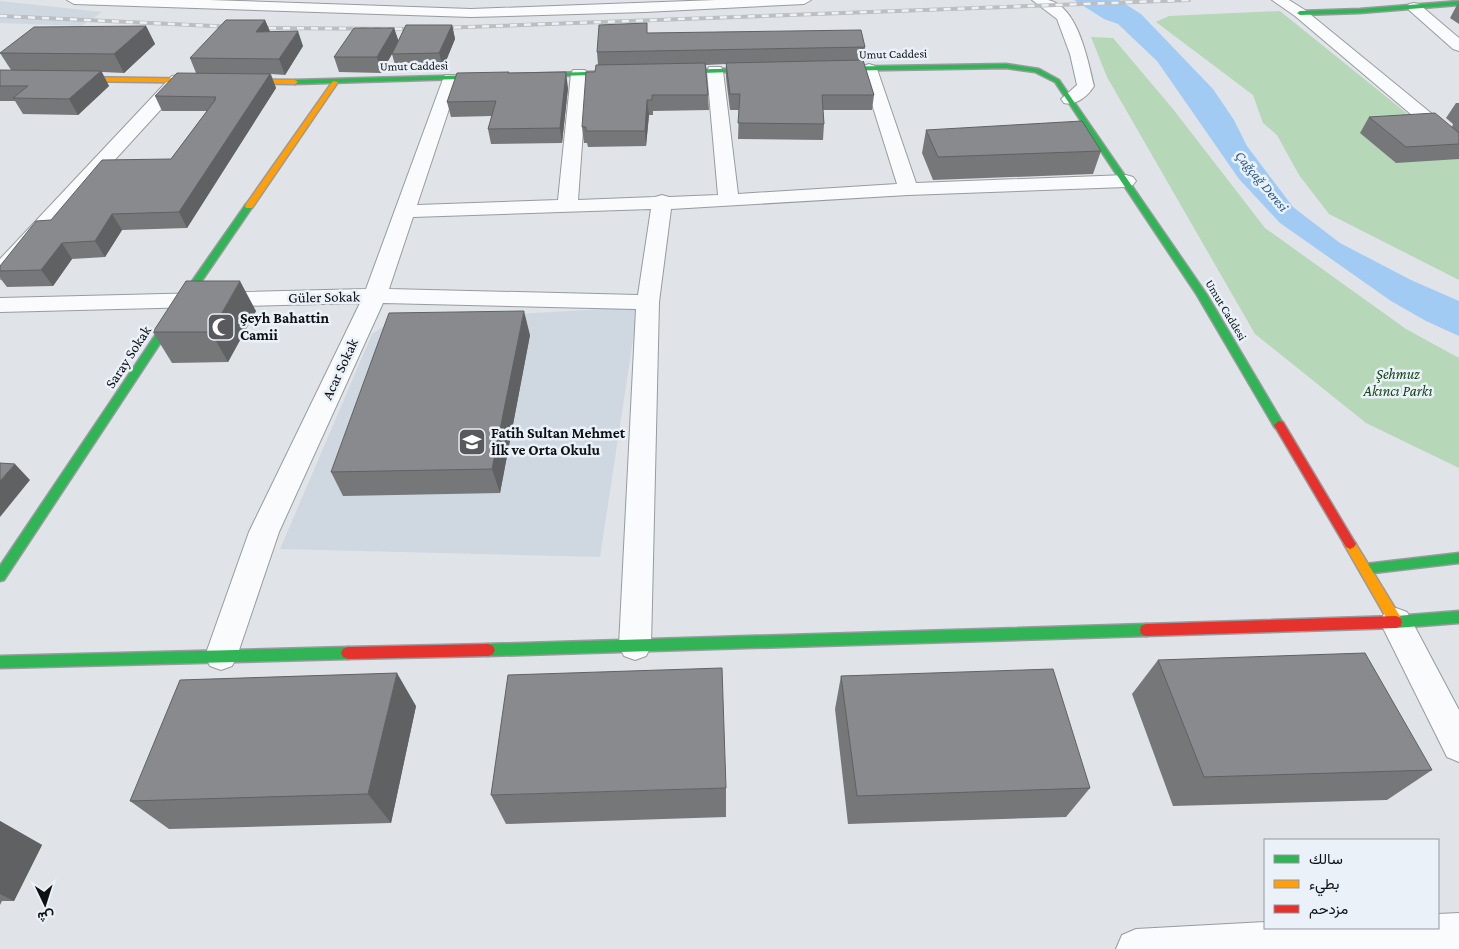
<svg xmlns="http://www.w3.org/2000/svg" width="1459" height="949" viewBox="0 0 1459 949" font-family="'Crimson Pro',Vazirmatn,serif">
	<style>
		.built { fill: #cfd8e0 }
		.green { fill: #b6d7b8 }
		.water { fill: #a2cbf4 }
		.lines { fill: none; stroke-linecap: round; stroke-linejoin: round }
		.street-casing { stroke: #989b9e; stroke-width: 2 }
		.fast-casing { stroke: #989b9e; stroke-width: 3 }
		.slow-casing { stroke: #989b9e; stroke-width: 3 }
		.jam-casing { stroke: #989b9e; stroke-width: 3 }
		.street { fill: #fafbfc; fill-rule: evenodd }
		.fast { fill: #30b455; fill-rule: evenodd }
		.slow { fill: #ff9f0a; fill-rule: evenodd }
		.jam { fill: #e5322d; fill-rule: evenodd }
		.rail-casing { stroke: #bdbebf; stroke-width: 4 }
		.rail { stroke: #eaf1f9; stroke-width: 2.5; stroke-dasharray: 7; stroke-linecap: butt }
		.wall { fill: #767779 }
		.shaded-wall { fill: #606163 }
		.building { fill: #898a8d; stroke: #606163 }
		.labels { text-anchor: middle; dominant-baseline: central; stroke-width: 5; stroke-linejoin: round; paint-order: stroke }
		.far-street-label { font-size: 12px; fill: #0e1013; stroke: #eaf1f9 }
		.far-water-label { font-size: 14px; font-style: italic; fill: #245684; stroke: #eaf1f9 }
		.street-label { font-size: 15px; fill: #0e1013; stroke: #eaf1f9 }
		.poi-label { font-size: 15px; font-weight: bold; fill: #0e1013; stroke: #eaf1f9; text-anchor: start }
		.park-label { font-size: 15px; font-style: italic; fill: #154514; stroke: #eaf1f9 }
	</style>
	<rect width="100%" height="100%" fill="#e0e4e8"/>
	<path class="built" d="M0,1L102,12L82,26L0,23Z
		M638,307L600,557L280,549L372,334L392,321Z"/>
	<path class="green" d="M1280,11L1415,120L1459,159V280L1329,214L1299,175L1277,135L1263,123L1253,95L1156,22L1169,16Z
		M1091,37L1113,38L1173,109L1265,228L1406,329L1459,358V468L1366,423L1255,334L1107,77Z"/>
	<path class="water" d="M1074,0H1119L1141,14L1213,89L1234,120L1247,146L1293,207L1340,243L1411,280L1459,301V336L1426,321L1391,301L1280,223L1239,179L1157,61L1118,24L1104,19Z"/>
	<g class="lines">
		<g class="street-casing">
			<path id="street" d="M67,0H209L471,9L716,0H811L804,4L645,12L471,17L74,4Z
				M1032,0C1037,0 1043,0 1048,0C1078,6 1088,61 1094,86C1088,96 1076,106 1064,103L1061,99L1077,85L1070,54L1057,19Z
				M1272,0H1289L1305,10L1459,136V151L1452,149L1295,16Z
				M1414,3L1419,4L1459,38V51L1453,49L1409,10L1407,7L1409,4Z
				M869,64L875,66L877,69L916,183L1126,175L1133,177L1136,181L1133,185L1126,187L908,195L671,209L659,302L651,646L646,656L635,660L624,656L619,646L636,309L383,303L279,532L237,656L232,666L221,670L210,666L205,656L249,532L360,303L0,312V298L366,289L443,79L445,75H457L459,79L417,205L558,200L571,74L573,70H585L587,74L578,200L655,197L662,195L669,197L718,195L707,71L709,67H721L723,71L738,194L897,184L861,69L863,66ZM651,209L638,295L389,289L413,217Z
				M178,75L184,76L186,80L184,84L8,277L0,279V259L172,76Z
				M1396,608L1407,612L1459,710V762L1447,757L1380,622L1385,612Z
				M1459,913V949H1116L1122,935L1136,929L1265,922V928H1438V914Z"/>
		</g>
		<g class="fast-casing">
			<path id="fast" d="M1459,1V5L1360,13L1300,15L1297,13L1300,11L1360,9Z
				M1006,64L1039,69L1059,80L1207,295L1284,425L1283,428H1275L1197,295L1055,82L1035,72L1006,68L828,71L825,69L828,67Z
				M762,68L764,69V71L670,74L667,72L670,70Z
				M622,71L624,72V74L295,84L292,82L295,80Z
				M246,204H249L253,206L188,301L4,580L0,581V566L181,297Z
				M1459,553V563L1365,574L1361,573L1359,569L1361,565L1365,564Z
				M1459,611V623L1396,628L1391,626L1390,622L1391,618L1396,616Z
				M1146,624L1151,626L1152,630L1151,634L1146,636L488,656L483,654L481,650L483,646L488,644Z
				M348,647L353,649L355,653L353,657L348,659L0,668V656Z"/>
		</g>
		<g class="slow-casing">
			<path id="slow" d="M0,76L295,80L298,82L295,84L0,80Z
				M333,81L338,82L252,208H246L245,206Z
				M1350,539L1354,541L1401,618L1402,622L1401,626L1396,628L1391,626L1344,544L1346,541Z"/>
		</g>
		<g class="jam-casing">
			<path id="jam" d="M1279,421L1283,422L1354,541L1356,544L1354,547L1350,549L1346,547L1274,425Z
				M1396,616L1401,618L1402,622L1401,626L1396,628L1146,636L1141,634L1140,630L1141,626L1146,624Z
				M488,644L493,646L495,650L493,654L488,656L348,659L343,657L341,653L343,649L348,647Z"/>
		</g>
		<use href="#street" class="street"/>
		<use href="#fast" class="fast"/>
		<use href="#slow" class="slow"/>
		<use href="#jam" class="jam"/>
		<g class="rail-casing">
			<path id="rail" d="M0,16L235,27
				M255,28L417,29
				M440,28L1189,0"/>
		</g>
		<use href="#rail" class="rail"/>
	</g>
	<path class="wall" d="M1458,3H1459V24L1450,18Z
		M265,20L270,32L303,46L285,75L271,74L276,88L187,228L122,230L105,257L72,259L53,286L7,287L0,278V266L51,220L171,159L207,111H162L155,96L196,73L190,58Z
		M452,25L455,39L443,68L396,69L392,54L381,73L339,72L334,57L394,28L398,41Z
		M146,26L155,44L124,73L102,72L109,86L78,115L23,114L15,101H0V70H11L0,53Z
		M648,33L865,47L863,62L874,95L872,110H823L824,124L823,140L738,139L739,110H730L726,78V64L706,65L709,110L653,111V115H649L646,146L588,147L587,143H584L582,127L595,72L598,65L597,52Z
		M509,72V73L568,88L562,143L491,144L488,129L492,116L451,117L447,102Z
		M1456,103H1459V159L1396,163L1360,133L1369,117L1452,127L1453,124L1446,118Z
		M926,130L1101,151L1093,174L933,180L922,153Z
		M256,311L228,362L172,363L153,332Z
		M530,335L500,493L343,496L331,472Z
		M1158,660L1432,770L1387,800L1173,806L1132,694Z
		M841,676L1090,788L1066,817L848,824L835,709Z
		M416,706L391,823L169,829L130,801Z
		M726,788V817L506,824L491,795Z
		M0,821L42,845L14,901H2L0,905Z"/>
	<path class="shaded-wall" d="M265,20L271,34L256,32Z
		M452,25L455,39L443,68L439,53Z
		M146,26L155,44L124,73L114,54Z
		M394,28L399,42L381,73L377,57Z
		M298,31L303,46L285,75L279,59Z
		M101,71L109,86L78,115L69,99Z
		M566,72L568,88L562,143L560,128Z
		M270,74L276,88L187,228L179,212Z
		M647,100L649,115L646,146L645,131Z
		M112,214L122,230L105,257L95,241Z
		M62,243L72,259L53,286L41,270Z
		M240,281L256,311L228,362L211,332Z
		M524,311L530,335L500,493L492,469Z
		M15,464L30,480L0,517V481Z
		M397,673L416,706L391,823L368,794Z
		M0,821L42,845L14,901L0,894Z"/>
	<path class="building" d="M226,20H265L256,32L298,31L279,59L190,58Z
		M647,23V33L861,30L865,47L597,52L599,25Z
		M406,25H452L439,53L392,54Z
		M146,26L114,54L0,53L34,27Z
		M354,28H394L377,57H334Z
		M863,60L874,95H822L824,124L738,123L740,94H730L726,63Z
		M705,63L708,95H652V100H647L645,131H586V127H582L586,72H595L596,65Z
		M0,70L101,71L69,99L13,98L28,86H0Z
		M509,72L508,73L566,72L560,128L488,129L496,101L447,102L457,73Z
		M177,73L270,74L179,212L112,214L95,241L62,243L41,270L0,271V266L36,221L51,220L102,160L171,159L216,99H214L216,97L155,96Z
		M1435,113L1459,133V144L1406,147L1369,117Z
		M1082,121L1101,151L938,157L926,130Z
		M186,281H240L211,332H153Z
		M524,311L492,469L331,472L389,313Z
		M0,463L15,464L0,481Z
		M1365,653L1432,770L1204,777L1158,660Z
		M722,668L726,788L491,795L508,675Z
		M1053,669L1090,788L857,796L841,676Z
		M397,673L368,794L130,801L180,680Z"/>
	<defs>
		<g id="mosque-square" transform="scale(1.4375)"><rect x="-9" y="-9" width="18" height="18" rx="4" fill="#585a5e" stroke="#eaf1f9"/><path d="M3.5-4.9A6 6 0 1 0 3.5 4.9A5 5 0 1 1 3.5-4.9Z" fill="#fff"/></g>
		<g id="school-square" transform="scale(1.4375)"><rect x="-9" y="-9" width="18" height="18" rx="4" fill="#585a5e" stroke="#eaf1f9"/><path d="M0-5L7-2L0 1L-7-2ZM-4 1L0 2.5L4 1V4Q0 6-4 4Z" fill="#fff"/></g>
	</defs>
	<g fill-rule="evenodd">
		<use href="#mosque-square" x="221" y="327"/>
		<use href="#school-square" x="472" y="442"/>
	</g>
	<g class="labels">
		<g class="far-street-label">
			<text transform="translate(893 54) rotate(-1)">Umut Caddesi</text>
			<text transform="translate(414 66) rotate(-1)">Umut Caddesi</text>
			<text transform="translate(1226 310) rotate(59)">Umut Caddesi</text>
		</g>
		<g class="far-water-label">
			<text transform="translate(1262 181) rotate(50)">Çağçağ Deresi</text>
		</g>
		<g class="street-label">
			<text transform="translate(324 297) rotate(-1)">Güler Sokak</text>
			<text transform="translate(128 357) rotate(-57)">Saray Sokak</text>
			<text transform="translate(340 369) rotate(-65)">Acar Sokak</text>
		</g>
		<g class="poi-label">
			<text x="240" y="318">Şeyh Bahattin<tspan x="240" dy="17">Camii</tspan></text>
			<text x="491" y="433">Fatih Sultan Mehmet<tspan x="491" dy="17">İlk ve Orta Okulu</tspan></text>
		</g>
		<g class="park-label">
			<text x="1398" y="374">Şehmuz<tspan x="1398" dy="17">Akıncı Parkı</tspan></text>
		</g>
	</g>
	<rect x="1264" y="839" width="175" height="90" fill="#eaf1f9" stroke="#92979d"/>
	<rect x="1274" y="855" width="25" height="8" fill="#30b455" stroke="#92979d"/>
	<text x="1309" y="864" font-size="15" fill="#0e1013">سالك</text>
	<rect x="1274" y="880" width="25" height="8" fill="#ff9f0a" stroke="#92979d"/>
	<text x="1309" y="889" font-size="15" fill="#0e1013">بطيء</text>
	<rect x="1274" y="905" width="25" height="8" fill="#e5322d" stroke="#92979d"/>
	<text x="1309" y="914" font-size="15" fill="#0e1013">مزدحم</text>
	<g transform="translate(45 904) rotate(176)" stroke="#eaf1f9" stroke-width="4" paint-order="stroke">
	<path d="M0-4L9 19L0 12L-9 19Z" fill="#0e1013"/>
	<text y="-8" font-size="14" font-weight="bold" text-anchor="middle" fill="#0e1013">ش</text>
	</g>
</svg>
